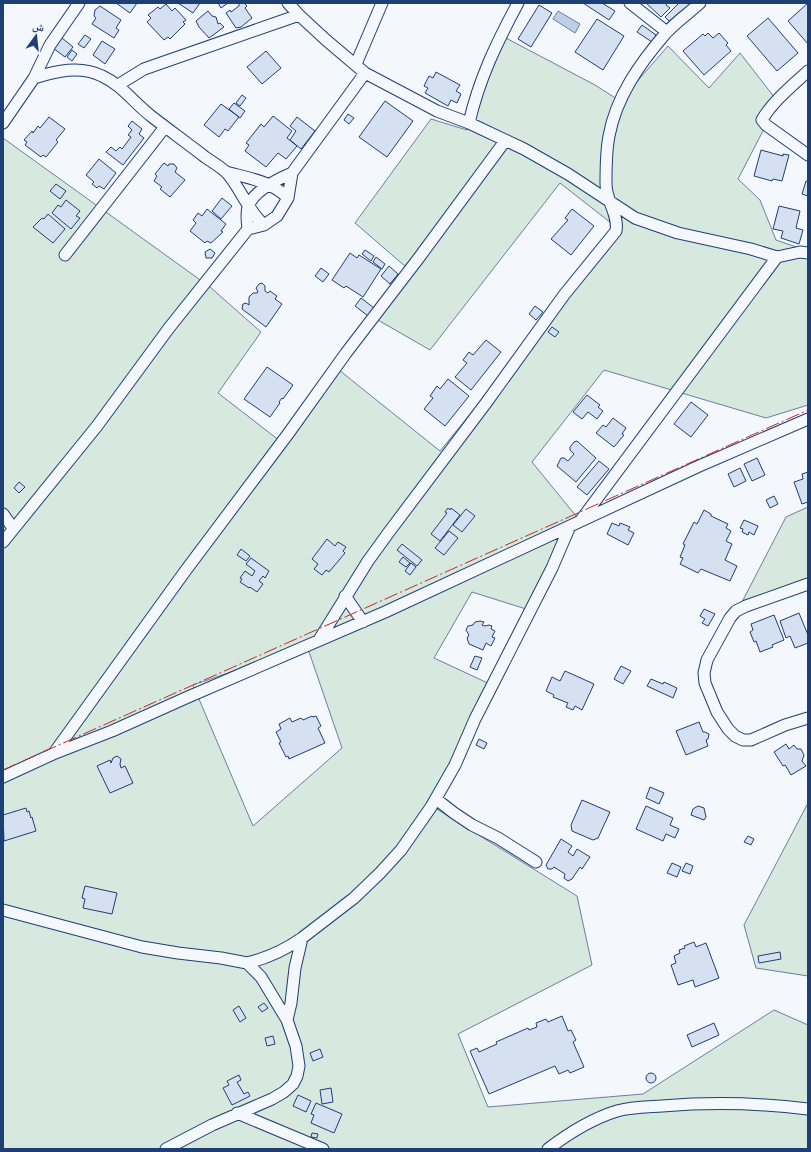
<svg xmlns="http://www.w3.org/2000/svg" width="811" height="1152" viewBox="0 0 811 1152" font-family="Merriweather,'Noto Naskh Arabic',serif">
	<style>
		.green { fill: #d7e8df; stroke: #687fa3; fill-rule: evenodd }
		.water { fill: #bed0e5; stroke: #687fa3 }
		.building { fill: #d5e0f0; stroke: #1d3f73 }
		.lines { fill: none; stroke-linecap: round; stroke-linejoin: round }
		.minor-casing { stroke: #1d3f73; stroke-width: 13 }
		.minor { stroke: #f4f7fb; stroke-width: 11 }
		.power { stroke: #c62828; stroke-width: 1; stroke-dasharray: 14 3 2 3; stroke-linecap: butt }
	</style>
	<rect width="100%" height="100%" fill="#f4f7fb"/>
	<path class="green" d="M504,37L595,85L620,101L668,46L709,88L740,53L778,102L738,179L760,200L776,240L808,251V405L766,418L604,370L532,462L576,516L526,609L472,592L434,658L492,685L432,806L577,896L592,965L458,1034L488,1107L643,1094L774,1010L808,1025V1149H3V138L210,287L261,332L218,393L280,441L334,366L440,451L620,230L560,183L430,350L371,316L406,267L355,223L431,119L467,130ZM307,646L342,748L253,826L193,685Z
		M808,507V579L742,602L786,517Z
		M808,803V976L756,968L744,925Z"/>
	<path class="water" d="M558,11L580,24L575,33L553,19Z"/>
	<path class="building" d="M116,3H137L130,13Z
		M178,3H200L193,13Z
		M218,3H228L221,8Z
		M239,3H244L247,6L245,8L252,18L241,27L236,28L226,13L230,10L231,12L239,6Z
		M583,3H602L615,11L609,20Z
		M646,3H667L666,5L670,8L661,17Z
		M679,3L692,4L672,24L665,17Z
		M808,3V44L788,21Z
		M166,4L172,11L175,8L186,20L183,22L185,24L170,39L168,37L164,40L147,22L151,18L148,15L158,7L160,9Z
		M539,5L552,13L531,47L518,39Z
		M100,6L121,20L116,28L119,30L114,38L92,24L96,18L94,16L95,10Z
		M208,11L212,16L216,17L218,24L220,23L224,27L209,38L199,27L196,21Z
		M768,18L798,53L777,71L747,36Z
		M597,19L624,36L603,70L575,52Z
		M642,25L656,35L652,42L637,32Z
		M708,33L713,38L719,33L728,43L726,45L731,51L704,75L683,51L703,34L705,36Z
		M85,35L91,39L84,48L78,44Z
		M62,38L73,47L65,57L53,48Z
		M102,41L115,49L105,64L93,55Z
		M72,50L77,54L72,61L67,57Z
		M266,51L281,68L262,84L247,67Z
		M436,72L460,85L456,91L461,94L457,103L451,100L448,106L425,93L428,88L424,86L429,76L433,78Z
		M242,95L246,98L240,106L236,103Z
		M385,101L413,121L387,157L359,137Z
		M234,103L245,111L240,118L229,109Z
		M221,104L239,117L228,131L225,129L219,137L204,125Z
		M348,114L354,118L349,124L344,120Z
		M273,116L292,131L287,138L297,146L286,159L278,153L266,167L245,151L249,145L246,143L261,124L264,127Z
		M49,117L65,129L56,140L58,142L46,157L43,155L41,157L25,145L27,142L24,140L32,131L33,133L38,126L40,128Z
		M297,117L315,131L301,149L290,140L296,131L290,126Z
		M132,121L142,129L139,134L144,138L123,165L106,152L111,147L116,151L120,147L122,149L131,137L128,135L132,130L128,126Z
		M761,150L783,156V154L789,155L782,181L773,179L772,181L754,176Z
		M99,159L116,173L104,189L99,186L97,188L92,184L94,182L86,175Z
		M164,163L168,166L169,164H174L177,168L175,172L185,180L170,197L160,189L162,187L154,181L157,176L155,174Z
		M806,181L808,182V196L802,194Z
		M56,184L66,191L60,199L50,191Z
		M222,198L232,206L221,219L212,211Z
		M66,200L80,211L76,216L80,218L71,229L52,213L58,205L61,207Z
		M779,206L800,211L796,228L803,230L799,244L781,238L783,231L773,229Z
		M207,209L226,224L221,231L223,232L211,243L207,241L205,243L190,231L196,223L193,220L198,213L202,216Z
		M572,209L594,226L571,255L551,239L568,220L565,218Z
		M48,214L65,229L53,243L33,227L42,218L44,219Z
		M210,249L215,253L212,258H206L205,252Z
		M365,250L374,256L371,261L362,254Z
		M350,253L357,258L359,255L381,269L363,297L346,286L344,288L332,280Z
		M376,257L385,264L382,269L373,262Z
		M389,266L398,274L390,284L381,276Z
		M321,268L329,274L323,282L315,276Z
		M262,283L265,286V291L268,293L270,291L277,296L275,299L282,304L266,327L242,309L243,304L246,303L249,305V297L253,293H257L258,292L256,288L259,284Z
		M361,298L374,308L368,316L355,306Z
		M535,306L543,312L536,320L529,314Z
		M552,327L559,332L555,337L548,332Z
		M486,340L501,352L471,390L455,377L467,363L463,360L469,352L473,355Z
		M267,367L293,385L283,399L282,398L279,402L280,403L270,417L244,399Z
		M448,379L469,396L445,426L424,409L433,398L430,396L437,386L440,389Z
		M587,395L600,405L598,407L603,411L597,419L588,412L582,419L573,412Z
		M691,402L708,415L691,437L674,424Z
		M613,418L626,428L622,434L624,435L614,447L596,433L603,425L606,427Z
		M577,441L596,458L576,482L557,466L561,458H564L568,461L574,454L570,450V447L574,442Z
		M757,458L765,475L752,481L744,464Z
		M599,461L609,469L587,495L577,487Z
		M740,468L746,481L734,487L728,474Z
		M808,472V502L802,504L794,482L803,479L802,474Z
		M19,482L25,487L19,493L14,488Z
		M774,496L778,504L770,508L766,500Z
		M448,508L450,510L451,508L460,515L440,541L431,534L447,513L445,512Z
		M466,509L475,516L462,532L453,525Z
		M704,510L711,514V516L728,524L726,528L731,531L726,541L732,544L725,560L737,566L730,581L701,569L698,573L680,564L683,558L680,557L685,545L683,544L694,522L697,524Z
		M744,520L758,526L754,535L749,532L748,535L742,532L743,529L740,528Z
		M612,523L619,526L620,523L630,527L628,530L634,533L628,545L607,534Z
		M449,531L458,538L444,555L435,548Z
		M327,539L335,546L338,542L346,547L343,551L345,553L329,572L326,570L322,575L314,569L318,564L312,559Z
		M402,544L422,560L417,566L397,550Z
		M241,549L250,556L246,561L237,555Z
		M403,557L410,563L406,567L399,562Z
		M251,558L269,571L265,578L263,576L259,581L263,584L257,592L250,587L249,588L240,582L242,579L240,578L245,571L252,576L255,571L246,564Z
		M411,563L416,567L410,575L405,571Z
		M704,609L715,614L708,626L702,623L705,619L700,616Z
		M799,613L808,635V643L795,648L790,636L786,638L780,621Z
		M774,615L784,640L772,645L773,647L760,652L756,641L754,642L750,632L753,630L751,624Z
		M480,621L484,622L482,625L485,626L489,625L492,626L491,629L495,631L492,637L495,638L491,646L486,643L483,650L469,644L467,638L469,635L466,630L468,626L473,625L475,622Z
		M475,656L482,658L477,670L470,667Z
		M621,666L631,671L623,684L614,679Z
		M565,671L594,684L582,710L575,706L573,710L566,707L568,703L553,697L554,695L546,691L552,677L560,681Z
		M651,679L663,684L664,682L677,688L673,698L647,686Z
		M312,716L313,717L316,716L321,726L318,728L325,743L289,759L288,756L286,757L279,743L281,742L276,732L281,729L279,724L290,718L292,722L301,718L303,720Z
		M699,722L703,732H705L709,734L708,739L706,740L708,746L686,755L676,731Z
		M479,739L487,743L484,749L476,745Z
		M786,744L789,749L794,745L797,749H801L804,755L802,761L806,766L791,775L785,765L783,766L774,752Z
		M117,756L121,759L120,764L121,768L125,766L133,783L110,793L97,766L110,760L111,763L113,758Z
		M650,787L664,793L659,804L646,798Z
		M582,800L610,812L598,838L593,840L572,831L571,825Z
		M646,806L673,818L670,825L679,829L675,838L666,834L663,841L636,829Z
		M698,806L704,808L706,817L704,820L691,815L693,809Z
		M26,808L27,812L29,811L31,818L32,817L36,831L4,841L3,815Z
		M748,836L754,839L751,845L744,842Z
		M561,839L572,846L568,852L573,856L577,849L590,857L582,869L580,867L572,879L568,881L564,878L565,874L554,867L552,869H548L546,865Z
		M672,863L681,867L677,877L667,873Z
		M686,863L693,866L690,874L682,871Z
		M85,886L117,893L112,914L83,908L85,899L82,898Z
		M694,942L696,947L706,943L719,978L695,987L693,980L678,985L671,965L676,963L674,956L680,953L679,950L685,948L684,946Z
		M780,952L781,959L759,963L758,956Z
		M264,1003L268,1008L262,1012L258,1007Z
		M239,1006L246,1018L240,1022L233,1010Z
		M562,1016L568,1031L571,1030L576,1040L573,1042L584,1067L570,1073L568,1070L559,1074L555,1066L489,1094L470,1051L477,1048L479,1052L497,1044L496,1042L528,1028L529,1030L537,1027L536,1023L546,1019L548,1022Z
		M714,1023L719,1035L692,1047L687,1035Z
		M273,1036L275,1044L267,1046L265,1038Z
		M320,1049L323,1057L313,1061L310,1053Z
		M646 1078a5 5 0 1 1 10 0a5 5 0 1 1-10 0Z
		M239,1075L241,1080L237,1082L244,1094L248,1092L250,1096L232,1105L223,1088L229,1085L227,1081Z
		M331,1088L333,1102L322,1104L320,1090Z
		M298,1095L311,1101L306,1112L293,1106Z
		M316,1103L342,1114L334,1133L311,1123L314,1115L311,1114Z
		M312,1133L318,1134L317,1138L311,1137Z"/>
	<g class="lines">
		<g class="minor-casing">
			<path id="minor" d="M288,3L299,15L326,40L365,73L437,111L469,123L524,149L568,174L635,218L678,233L751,249L777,257
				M630,3L667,32
				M356,64L382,3
				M808,71C793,85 772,102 762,120L766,125L808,155
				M34,78C56,71 80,65 102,76C122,85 134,103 151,116C169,130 187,143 205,157C212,162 221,167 227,173C241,189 248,211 264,225
				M118,85L144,69L299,15
				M3,123L34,78L50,45L79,3
				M469,123C479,79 497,42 518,3
				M226,172C248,178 271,181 288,198
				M248,229C247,221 246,214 248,207C253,191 278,179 292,173
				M65,255L165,127
				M3,514L13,528
				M581,520L777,257L800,252L808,253
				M3,542L97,426L169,328L248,229L264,225L277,216L288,198L292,173L365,73
				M808,584L746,606L736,611L730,618L707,660L704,673L705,683L717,712L728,729L735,736L743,740H751L785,725L808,718
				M345,596L363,622
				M319,640L368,561L389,532L486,403L564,295L616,231C619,214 605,200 606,182C606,167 606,151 609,136C616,97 640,63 666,33C676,22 689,13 700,3
				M54,753L186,570L288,434L346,353L418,259L505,141
				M3,777L53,754L112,731L188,697L385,612L697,467L808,419
				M436,799L454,813L472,825L498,838L536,862
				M3,910L142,947L178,953L221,958L247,963L261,977L287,1020L296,1046L299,1066L297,1076L293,1084L284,1092L272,1099L212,1125L166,1149
				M247,963C268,958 285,950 302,938
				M287,1020L291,1003L295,968L302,938L354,898L380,873L401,850L431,807L455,765L475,719L552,568L570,526
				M237,1113L323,1149
				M548,1149C569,1133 591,1119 617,1111C631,1107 647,1107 662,1106C710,1102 760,1103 808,1109"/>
		</g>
		<use href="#minor" class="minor"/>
		<path class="power" d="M3,770L808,410"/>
	</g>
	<rect width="811" height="1152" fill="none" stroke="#1d3f73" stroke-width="8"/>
	<g transform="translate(36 36) rotate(15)" stroke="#f4f7fb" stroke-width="3" paint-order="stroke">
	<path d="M0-3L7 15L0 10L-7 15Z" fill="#1d3f73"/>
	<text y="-6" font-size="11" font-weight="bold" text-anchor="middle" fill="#1d3f73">ش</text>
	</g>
</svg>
